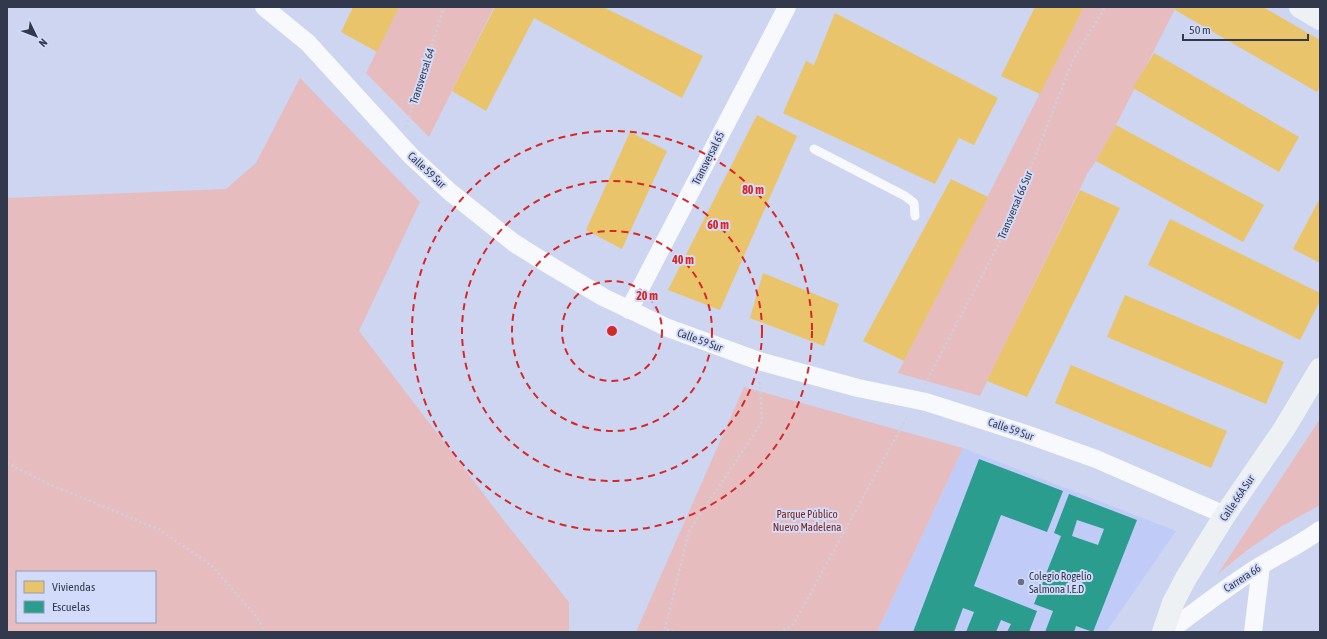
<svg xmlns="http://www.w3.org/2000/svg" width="1327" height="639" viewBox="0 0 1327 639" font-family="'Asap Condensed',sans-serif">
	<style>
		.built { fill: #c0ccf7 }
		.green { fill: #e6bcbf; fill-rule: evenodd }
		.homes { fill: #e9c46a }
		.schools { fill: #2a9d8f; fill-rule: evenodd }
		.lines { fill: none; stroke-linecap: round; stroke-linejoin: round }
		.path { stroke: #cfd1d8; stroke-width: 2.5; stroke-dasharray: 2 3; stroke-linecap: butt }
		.lane { stroke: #f8f9fd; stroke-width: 9 }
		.street { stroke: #f8f9fd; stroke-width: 18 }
		.secondary { stroke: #edf1f3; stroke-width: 22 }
		.ring { fill: none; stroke: #d62828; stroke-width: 2; stroke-dasharray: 7 5 }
		.poi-dot { fill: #697085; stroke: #d2dbf9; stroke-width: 1.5 }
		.labels { text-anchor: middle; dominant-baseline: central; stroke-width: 4; stroke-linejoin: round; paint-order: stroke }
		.street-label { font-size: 11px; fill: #33394c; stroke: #d2dbf9 }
		.park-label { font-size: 11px; fill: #802516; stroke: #d2dbf9 }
		.poi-label { font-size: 11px; fill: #33394c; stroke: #d2dbf9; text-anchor: start }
		.centre { fill: #d62828; stroke: #d2dbf9; stroke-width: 2 }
		.ring-label { font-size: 12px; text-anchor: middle; font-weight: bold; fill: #d62828; stroke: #d2dbf9; stroke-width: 4; stroke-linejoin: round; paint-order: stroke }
	</style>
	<rect width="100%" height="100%" fill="#cdd5f0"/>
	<path class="built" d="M963,448L1176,531L1106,632H877Z"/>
	<path class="green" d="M399,7H494L429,137L366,73Z
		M1084,7H1176L1116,125L1096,161L1087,174L980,396L898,373Z
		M300,78L420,202L359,331L505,522L569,602V632H7V198L226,189L256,163ZM17,572H155V622H17Z
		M744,387L963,448L877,632H636Z
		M1320,419V505L1282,526L1246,551L1218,574Z"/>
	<path class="homes" d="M353,7H399L377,52L341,32Z
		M495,7H603L703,56L682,98L534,18L486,111L452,91Z
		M1035,7H1084L1040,94L1001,76Z
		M1176,7H1263L1320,40V86L1317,92L1175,10Z
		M835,13L998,98L974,145L959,138L935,184L783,113L806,61L814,65Z
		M1154,53L1299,137L1279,172L1133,88Z
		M757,115L797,136L720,310L668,290Z
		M1116,125L1264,205L1243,242L1096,161Z
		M630,132L667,151L622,249L586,230Z
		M951,179L988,197L904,361L863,341Z
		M1080,190L1120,208L1027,397L987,381Z
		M1320,198V263L1293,249Z
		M1170,219L1320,293V301L1300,340L1148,265Z
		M763,273L839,304L824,346L750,318Z
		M1125,295L1284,362L1266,404L1107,337Z
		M1071,365L1227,431L1211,468L1055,403Z"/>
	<path class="schools" d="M979,459L1063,491L1047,532L1001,515L974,586L1037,611L1029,632H1007L1011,624L1001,620L996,632H966L974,612L963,608L954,632H913Z
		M1069,494L1137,520L1093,632L1076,626L1074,632H1045L1053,611L1034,604L1061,536L1054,533ZM1077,520L1104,529L1098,545L1072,536ZM1071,574L1084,578L1078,595L1065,590Z"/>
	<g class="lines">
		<path class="path" d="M406,127L444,7
			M925,384L1007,228L1073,60L1105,7
			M7,463L49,484L160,530L211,565L257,617L265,632
			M665,629L689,531L762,422L760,379
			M665,632V629L676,632
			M779,632L793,625L908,415"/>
		<path class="lane" d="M814,149L905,196L914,203L915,216"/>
		<path class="street" d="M264,7L308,43L411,156L450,192L514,243L546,263L603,297L668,328L759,361L858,388L926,402L1026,434L1096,459L1225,515
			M629,310L787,7
			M1168,632C1198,609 1228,586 1260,566C1280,554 1301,544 1320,530
			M1253,632L1261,566"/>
		<path class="secondary" d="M1300,7L1320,19
			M1163,632L1173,603L1186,578L1225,515L1284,429L1320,369"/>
	</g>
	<g class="ring">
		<circle cx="612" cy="331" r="50"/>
		<circle cx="612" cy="331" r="100"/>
		<circle cx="612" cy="331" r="150"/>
		<circle cx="612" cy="331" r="200"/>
	</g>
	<circle class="poi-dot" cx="1021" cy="582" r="4"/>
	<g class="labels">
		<g class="street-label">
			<text transform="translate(422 76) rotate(-72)">Transversal 64</text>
			<text transform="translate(708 158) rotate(-63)">Transversal 65</text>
			<text transform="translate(427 170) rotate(43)">Calle 59 Sur</text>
			<text transform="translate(1015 205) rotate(-67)">Transversal 66 Sur</text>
			<text transform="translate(700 340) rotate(20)">Calle 59 Sur</text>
			<text transform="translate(1011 429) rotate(19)">Calle 59 Sur</text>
			<text transform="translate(1237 498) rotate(-56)">Calle 66A Sur</text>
			<text transform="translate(1242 578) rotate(-33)">Carrera 66</text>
		</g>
		<g class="park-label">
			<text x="807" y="514">Parque Público<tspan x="807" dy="13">Nuevo Madelena</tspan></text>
		</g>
		<g class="poi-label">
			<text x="1029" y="576">Colegio Rogelio<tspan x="1029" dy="13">Salmona I.E.D</tspan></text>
		</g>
	</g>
	<circle cx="612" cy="331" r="6" class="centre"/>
	<g class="ring-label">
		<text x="753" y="194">80 m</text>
		<text x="718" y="229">60 m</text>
		<text x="683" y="264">40 m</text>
		<text x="647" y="300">20 m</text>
	</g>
	<rect width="1327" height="639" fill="none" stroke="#33394c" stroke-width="16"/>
	<rect x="16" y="571" width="140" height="52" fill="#d2dbf9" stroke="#929ab4"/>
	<rect x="24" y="581" width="20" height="12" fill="#e9c46a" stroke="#929ab4"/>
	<text x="52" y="591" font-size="12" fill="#33394c">Viviendas</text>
	<rect x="24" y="601" width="20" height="12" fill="#2a9d8f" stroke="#929ab4"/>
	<text x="52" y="611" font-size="12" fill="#33394c">Escuelas</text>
	<g transform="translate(36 36) rotate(133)" stroke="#d2dbf9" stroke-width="3" paint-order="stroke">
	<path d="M0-3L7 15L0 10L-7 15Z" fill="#33394c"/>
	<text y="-6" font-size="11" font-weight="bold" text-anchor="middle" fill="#33394c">N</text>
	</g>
	<path d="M1183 34v6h125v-6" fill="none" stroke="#33394c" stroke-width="2"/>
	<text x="1189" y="34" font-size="12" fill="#33394c" stroke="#d2dbf9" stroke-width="3" paint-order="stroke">50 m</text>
</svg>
